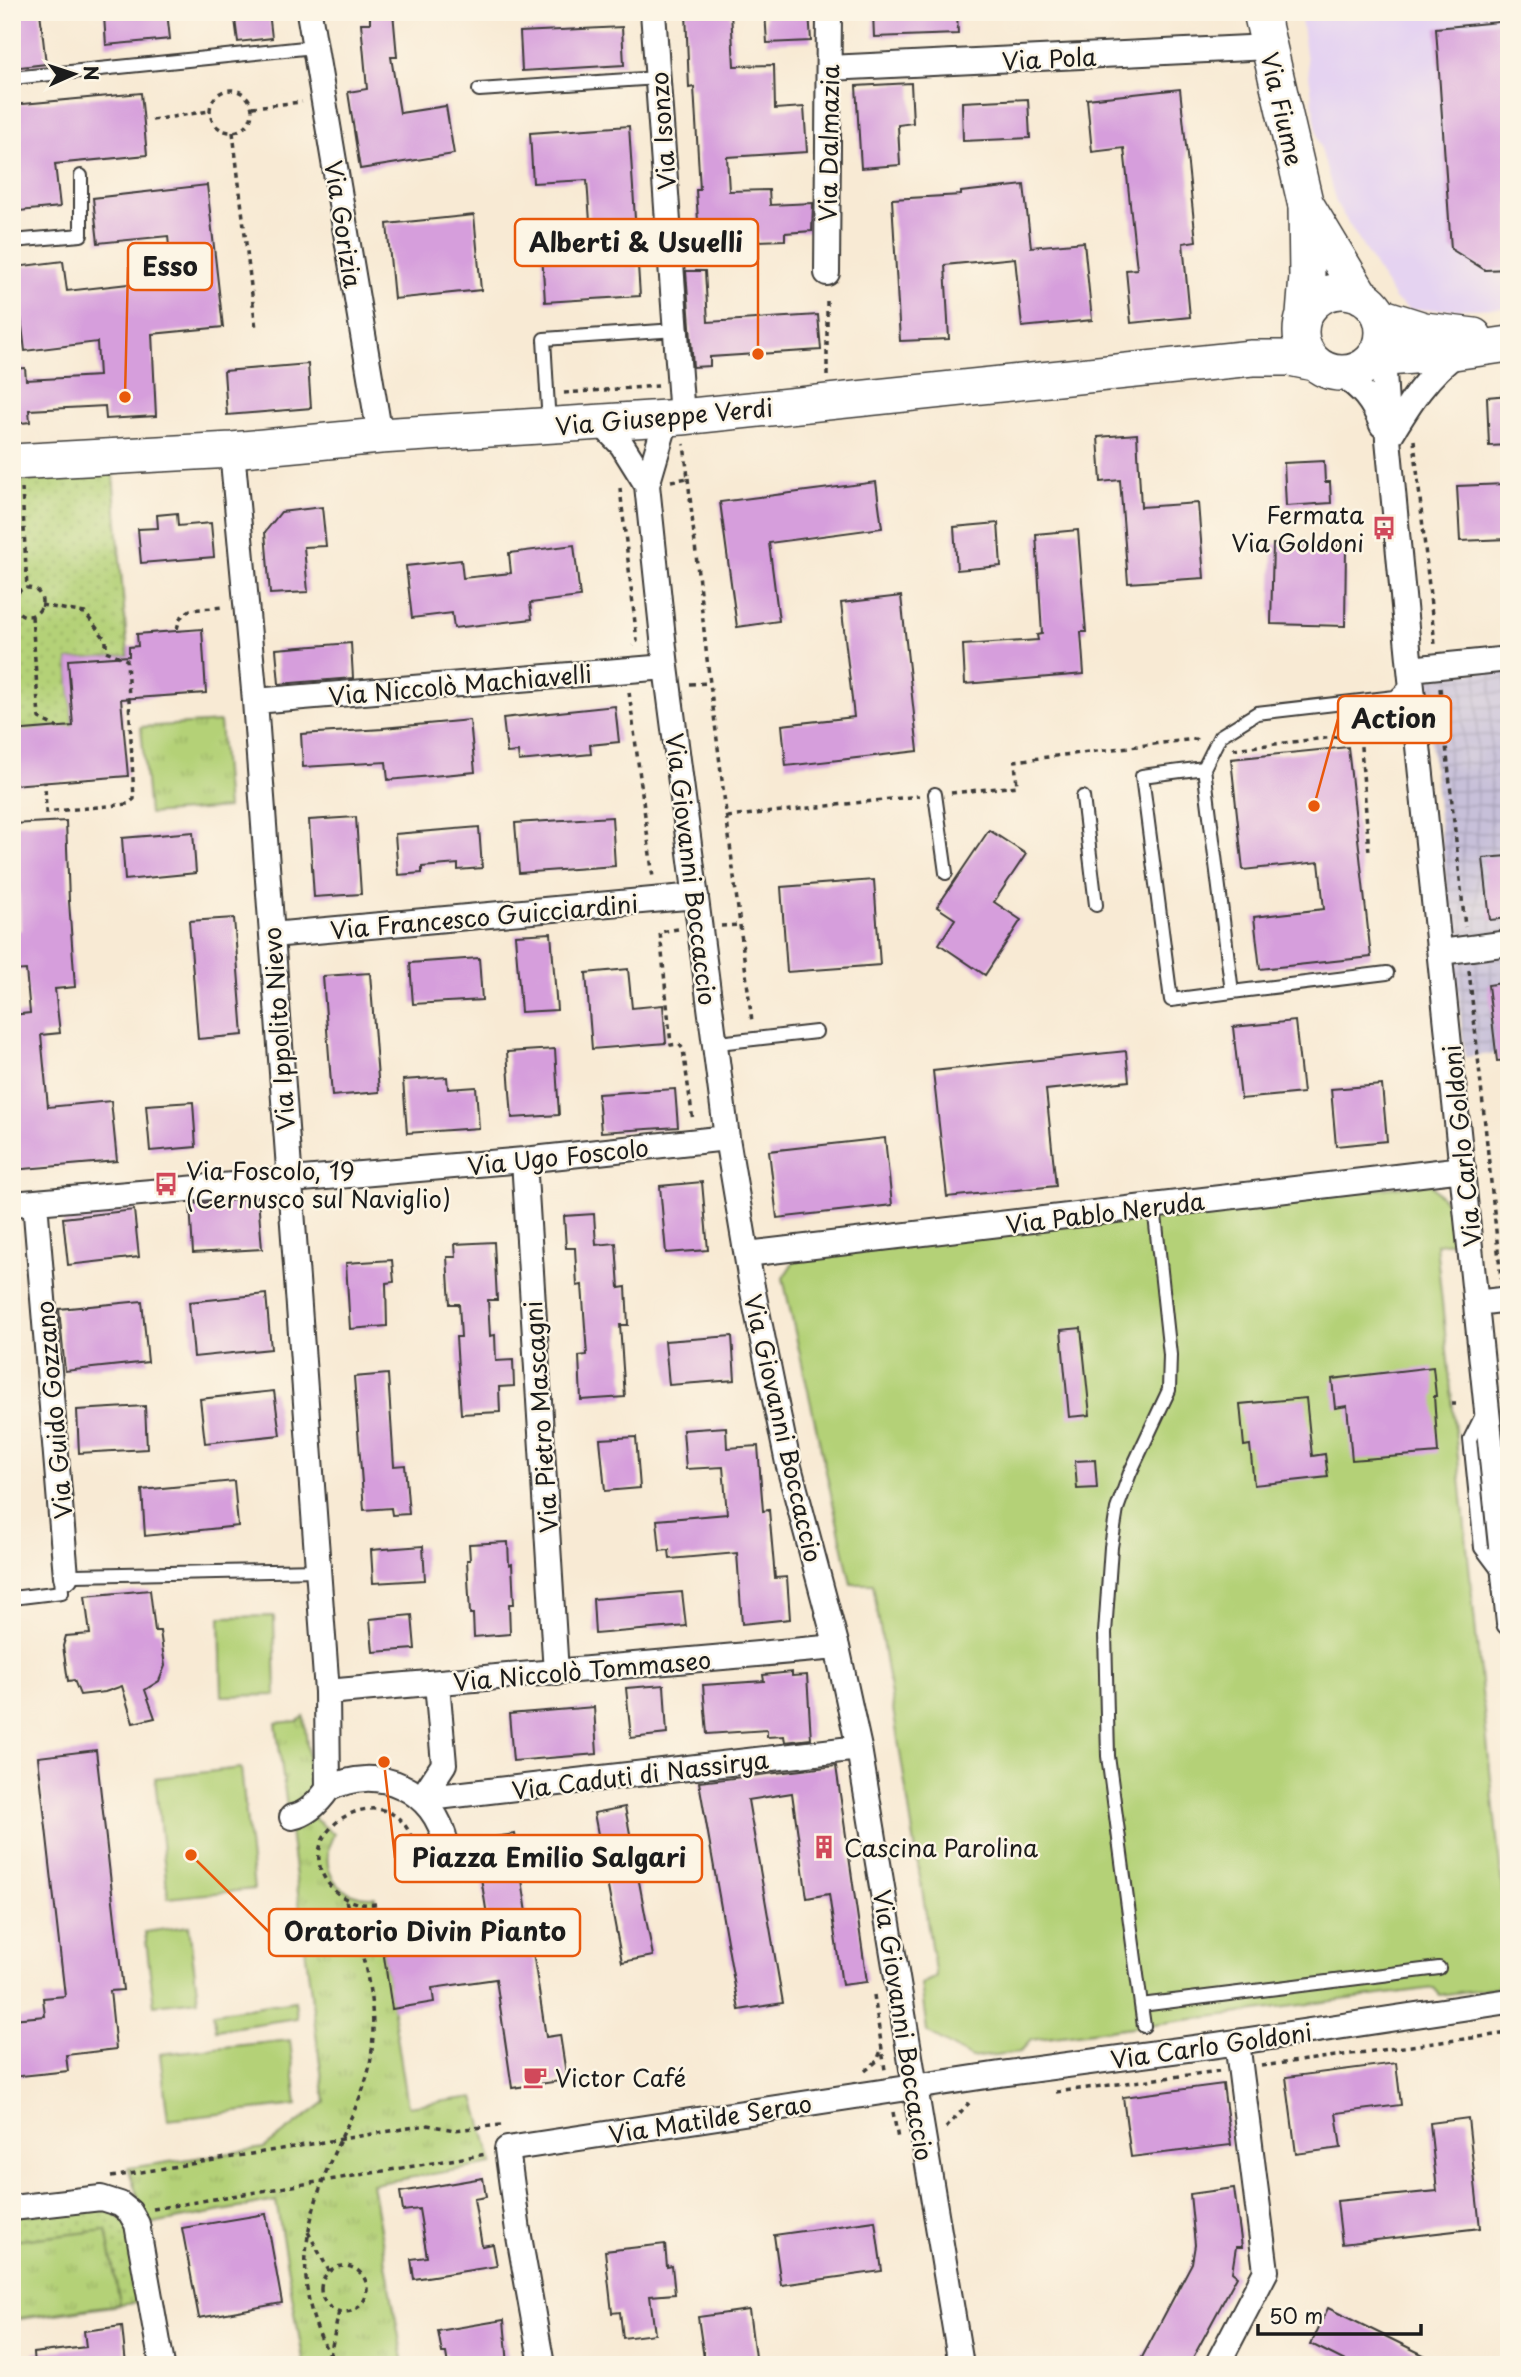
<svg xmlns="http://www.w3.org/2000/svg" width="1521" height="2377" viewBox="0 0 1521 2377" font-family="'Playpen Sans',sans-serif">
	<style>
		.built { fill: #e5d3f1 }
		.industrial { fill: url(#industrial-grid) }
		.grass { fill: url(#grass-dots); stroke: #68764a; stroke-width: 2 }
		.park { fill: url(#park-tufts); stroke: #68764a; stroke-width: 2 }
		.garden { fill: #b4d177; stroke: #68764a; stroke-width: 2 }
		.building { fill: #d69edc }
		.lines { fill: none; stroke-linecap: round; stroke-linejoin: round }
		.lane-casing { stroke: #3d3b38; stroke-width: 16 }
		.street-casing { stroke: #3d3b38; stroke-width: 28 }
		.secondary-casing { stroke: #3d3b38; stroke-width: 38 }
		.path { stroke: #3d3b38; stroke-width: 3.5; stroke-dasharray: 5 5; stroke-linecap: butt }
		.lane { stroke: #fff; stroke-width: 12 }
		.street { stroke: #fff; stroke-width: 24 }
		.secondary { stroke: #fff; stroke-width: 35 }
		.labels { text-anchor: middle; dominant-baseline: central; stroke-width: 5; stroke-linejoin: round; paint-order: stroke }
		.street-label { font-size: 24px; fill: #1c1c1c; stroke: #fcf5e5 }
		.poi-label { font-size: 24px; fill: #1c1c1c; stroke: #fcf5e5; text-anchor: start }
		.leader { fill: none; stroke: #e8590c; stroke-width: 2.5 }
		.callout-dot { fill: #e8590c; stroke: #fcf5e5; stroke-width: 2.5 }
		.callout { fill: #fcf5e5; stroke: #e8590c; stroke-width: 2.5 }
		.callout-label { font-size: 26px; text-anchor: middle; font-weight: bold; fill: #1c1c1c }
	</style>
	<defs>
		<pattern id="industrial-grid" width="8" height="8" patternUnits="userSpaceOnUse" patternTransform="scale(1.75)"><rect width="8" height="8" fill="#c7c0d9"/><path d="M0 4h8M4 0v8" fill="none" stroke="#aaa4ba"/></pattern>
		<pattern id="grass-dots" width="8" height="8" patternUnits="userSpaceOnUse" patternTransform="scale(1.75)"><rect width="8" height="8" fill="#b4d177"/><path d="M2 2h.1M6 6h.1" fill="none" stroke="#9ab366" stroke-width="1.8" stroke-linecap="round"/></pattern>
		<pattern id="park-tufts" width="24" height="20" patternUnits="userSpaceOnUse" patternTransform="scale(1.75)"><rect width="24" height="20" fill="#b4d177"/><path d="M3 7l-1-3M5 7V3M7 7l1-3M15 17l-1-3M17 17v-4M19 17l1-3" fill="none" stroke="#9ab366"/></pattern>
	</defs>
	<rect width="100%" height="100%" fill="#fcf5e5"/>
	<filter id="ink" filterUnits="userSpaceOnUse"><feTurbulence type="fractalNoise" baseFrequency=".0143" numOctaves="2"/><feDisplacementMap in="SourceGraphic" scale="14" xChannelSelector="R" yChannelSelector="G"/><feConvolveMatrix kernelMatrix="1 2 1 2 8 2 1 2 1" color-interpolation-filters="sRGB"/></filter>
	<filter id="wash" filterUnits="userSpaceOnUse"><feTurbulence type="fractalNoise" baseFrequency=".00686" numOctaves="4" result="noise"/><feDisplacementMap in="SourceGraphic" scale="28" xChannelSelector="R" yChannelSelector="G"/><feGaussianBlur stdDeviation="1.57" result="paint"/><feColorMatrix in="noise" values="0 0 0 0 0 0 0 0 0 0 0 0 0 0 0 0 0 1.4 0 .05"/><feComposite in="paint" operator="in"/></filter>
	<g filter="url(#wash)">
		<rect width="100%" height="100%" fill="#f8ead4"/>
		<path class="built" d="M1300,12H1509V308L1410,310L1395,299L1336,203L1318,138Z"/>
		<path class="industrial" d="M1509,669V1052L1465,1057L1424,678Z"/>
		<path class="grass" d="M113,474L128,656L68,660L73,727L12,733V482Z
			M101,2207L127,2222L143,2302L12,2320V2216Z"/>
		<path class="park" d="M220,722L227,808L149,814L141,727Z
			M304,1717L315,1819L334,1834C316,1868 337,1899 375,1897L408,2106L474,2097L493,2164L372,2184L404,2365H304L276,2201L148,2225L128,2168L264,2148L325,2102L276,1723L297,1721Z
			M106,2230L120,2304L12,2319V2241Z"/>
		<path class="garden" d="M1430,1183L1451,1209L1452,1242L1436,1244L1504,1906H1509V1973L1497,1987L1440,1995L1434,1988L1031,2040L1020,2052L971,2058L927,2032L921,1984L936,1977L873,1584H851L783,1278L796,1258Z
			M274,1616L276,1695L222,1696L220,1617Z
			M241,1768L254,1889L168,1898L155,1778Z
			M189,1926L198,2000L154,2005L145,1932Z
			M295,2001L297,2018L216,2030L213,2013Z
			M290,2040L297,2105L168,2120L160,2054Z"/>
		<g id="blocks">
			<path class="building" d="M12,12H40L46,64L12,68Z
				M117,12H167L170,39L106,45L104,16L118,14Z
				M234,12H269L272,38L238,42Z
				M370,12H393L397,57H391L400,113L446,106L454,154L360,169L348,92L367,89L361,23H370Z
				M686,12H731L734,66L774,65L775,109L804,107L807,152L727,157L729,191L769,190L770,205L813,203L812,231L785,233V240L758,241V233L699,236L696,190H700L694,87L689,88Z
				M765,12H809L811,41L767,43Z
				M873,12H957L958,34L874,37Z
				M1509,21V269L1485,270L1451,249L1436,28Z
				M622,27L624,65L522,71L520,32Z
				M911,83L913,123L898,125L900,165L861,168L856,86Z
				M1180,89L1196,241L1183,243L1190,317L1131,323L1126,270L1137,269L1124,148L1092,152L1087,99Z
				M141,93L147,155L55,164L60,207L19,211L12,138V105Z
				M1028,99L1030,138L963,141L962,102Z
				M629,126L640,296L545,302L542,253L592,249L587,180L533,183L530,133Z
				M207,185L223,327L152,334L156,416L106,419L105,406L29,410L30,422L12,424V369L25,368L26,380L99,376L97,342L25,351L15,267L63,261L67,291L172,279L168,236L98,243L93,198Z
				M1024,185L1031,247L1084,242L1092,320L1022,327L1015,258L945,265L949,339L900,341L892,199L961,195V192Z
				M474,215L481,290L394,299L387,224Z
				M686,271H705L708,322L818,315L821,350L710,357V366L693,367Z
				M308,364L311,408L227,415L224,371Z
				M1509,395V445L1489,446L1487,397Z
				M1137,434L1141,507L1198,503L1204,578L1128,583L1120,480L1101,482L1098,437Z
				M1324,461L1325,482H1330L1331,503L1286,506L1284,463Z
				M876,482L882,528L769,543L779,621L737,627L720,502Z
				M1505,484L1508,539L1460,541L1457,486Z
				M322,507L326,546L304,547L308,592L270,594L265,532L281,512Z
				M177,513L178,526L211,523L214,557L141,563L138,529L158,528L157,515Z
				M998,523L1001,566L957,570L954,527Z
				M1078,530L1086,632H1081L1084,674L965,684L963,645L1038,640L1037,635L1042,634L1036,534Z
				M1273,544L1346,546L1345,626L1271,624Z
				M574,545L580,597L530,603L532,619L454,628L452,613L412,618L406,566L461,560L463,578L511,573L509,553Z
				M901,596L918,751L786,766L782,725L854,717L841,603Z
				M202,629L206,693L121,699L128,776L12,785V731L73,726L68,660L129,656V647L138,646L137,634Z
				M351,643L353,678L279,684L276,649Z
				M615,706L619,742L590,745L591,754L519,761L518,752L507,753L503,718Z
				M470,720L475,772L388,780L386,762L303,767L301,734L383,729V728Z
				M1348,747L1371,957L1260,969L1254,917L1324,909L1319,862L1243,870L1231,759Z
				M356,817L361,894L314,897L309,820Z
				M612,817L615,866L519,873L515,823Z
				M66,821L69,901L75,987L55,989L60,1033L41,1035L48,1107L111,1101L117,1161L12,1170V1015L30,1013L26,970L12,971V931L21,930L19,888H12V824Z
				M479,827L482,868L458,870V864L422,867V873L398,875L395,834Z
				M989,830L1026,854L994,902L1021,920L985,975L939,944L955,919L937,907Z
				M193,832L196,873L125,880L122,838Z
				M1509,856V918L1490,920L1483,858Z
				M874,880L880,965L787,972L781,887Z
				M234,918L243,1035L198,1039L189,921Z
				M551,933L557,1010L521,1012L515,935Z
				M479,958L482,1000L413,1004L410,963Z
				M628,969L632,1008L663,1005L666,1043L592,1049L586,973Z
				M370,973L379,1092L332,1096L323,976Z
				M1509,982V1060L1497,1061L1488,985Z
				M1295,1021L1303,1093L1241,1099L1233,1027Z
				M555,1049L559,1115L512,1118L507,1052Z
				M1126,1051L1129,1081L1046,1090L1056,1186L947,1197L933,1071Z
				M447,1077L448,1089L476,1087L479,1128L407,1133L403,1080Z
				M1382,1085L1387,1141L1336,1146L1331,1089Z
				M675,1089L678,1127L601,1132L598,1094Z
				M193,1102L196,1147L150,1151L146,1105Z
				M885,1138L892,1205L777,1218L769,1151Z
				M702,1182L708,1250L666,1253L660,1186Z
				M258,1198L262,1249L193,1253L190,1204Z
				M134,1210L139,1257L68,1265L63,1218Z
				M594,1214L596,1245L616,1243L619,1288L626,1287L628,1325H620L625,1397L581,1400L579,1356L587,1355L582,1285L577,1286L575,1248H566L564,1216Z
				M494,1242L497,1300H488L490,1336L495,1335L496,1361L513,1360L514,1386L499,1387L500,1412L461,1414L456,1337H461L459,1304H450L447,1257H456L455,1244Z
				M392,1260L394,1282L386,1283L387,1326L350,1329L346,1263Z
				M266,1294L271,1349L194,1357L189,1302Z
				M142,1301L148,1362L65,1371L59,1309Z
				M1081,1328L1090,1415L1069,1417L1061,1330Z
				M732,1336L735,1380L669,1385L665,1341Z
				M1433,1367L1436,1396H1434L1438,1453L1352,1460L1347,1406L1335,1408L1332,1379Z
				M388,1374L394,1466L405,1465L409,1514L392,1515L391,1508L364,1510L354,1377Z
				M274,1391L280,1435L205,1443L200,1399Z
				M1306,1398L1312,1456L1325,1454L1328,1477L1254,1485L1250,1445L1244,1446L1240,1404Z
				M145,1406L147,1449L79,1453L77,1410Z
				M726,1427L727,1448L758,1446L763,1511L769,1510L775,1578L787,1577L790,1619L742,1624L737,1553L670,1559L669,1550L660,1551L657,1520L727,1514L723,1467L686,1469L683,1430Z
				M636,1437L640,1488L605,1491L600,1439Z
				M1095,1460L1097,1488L1077,1489L1075,1461Z
				M234,1481L238,1526L145,1536L142,1490Z
				M508,1542L509,1565L512,1564L514,1604H509L510,1634L474,1637L473,1614H470L467,1560H470L469,1544Z
				M423,1546L425,1580L373,1583L371,1550Z
				M150,1590L155,1631H160L165,1666L159,1681L145,1690L155,1718L133,1723L122,1686L105,1692L80,1695L74,1680L68,1681L63,1646L66,1636L90,1634L85,1596Z
				M682,1592L686,1626L595,1634L593,1599Z
				M412,1615L415,1649L373,1652L370,1619Z
				M792,1672V1676L807,1675L811,1739L785,1742L784,1736L767,1737V1730L707,1734L703,1685L764,1681L763,1675Z
				M664,1685L667,1734L631,1738L626,1688Z
				M594,1707L597,1754L513,1761L509,1714Z
				M96,1750L123,1990L110,1991L116,2049L66,2055L68,2071L12,2077V2019L45,2016L43,1998L65,1996L38,1757Z
				M836,1766L867,1982L842,1985L829,1894L807,1898L792,1793L748,1800L783,2003L739,2010L699,1782Z
				M625,1807L653,1956L622,1962L594,1813Z
				M515,1834L546,2037L560,2035L567,2080L512,2088L496,1979L432,1988L434,2002L392,2009L383,1950L490,1934L475,1840Z
				M1396,2063L1401,2105L1336,2113L1341,2148L1296,2154L1286,2077Z
				M1223,2084L1231,2145L1131,2157L1123,2097Z
				M1468,2118L1480,2228L1342,2244L1337,2201L1437,2191L1430,2123Z
				M483,2178L486,2197L474,2199L482,2246L493,2244L497,2266L414,2279L411,2259L427,2257L419,2209L403,2211L400,2192Z
				M1234,2188L1242,2247H1236L1232,2272L1237,2276L1189,2365H1138L1192,2263L1195,2245L1190,2194Z
				M266,2214L282,2303L199,2318L182,2228Z
				M875,2221L882,2271L781,2285L774,2235Z
				M665,2244L667,2267L672,2266L675,2294L650,2296L655,2334L623,2338L620,2312L612,2313L605,2251Z
				M1328,2308L1444,2365H1353L1311,2344Z
				M749,2310L756,2365H705L698,2317Z
				M504,2320L508,2365H448L446,2353H442L438,2331Z
				M122,2326L126,2365H34L33,2353L86,2347L84,2331Z"/>
		</g>
	</g>
	<g filter="url(#ink)">
		<use href="#blocks" fill-opacity="0" stroke="#3d3b38" stroke-width="2"/>
		<g class="lines">
			<g class="lane-casing">
				<path id="lane" d="M12,78L314,47
					M479,90L658,78
					M12,241L81,235V176
					M549,425L544,339L676,330
					M1204,768L1142,776L1171,1000L1232,992L1204,768L1220,736L1257,713L1395,697L1411,682
					M935,794L946,873
					M1083,797L1096,905
					M1232,992L1387,973
					M714,1047L727,1042L816,1032
					M1154,1206L1170,1355L1169,1390L1130,1473L1117,1509L1111,1547L1105,1633L1108,1756L1141,2005L1439,1968
					M1484,1411L1470,1439L1481,1548L1499,1572
					M12,1598L62,1592L61,1577L75,1575L318,1570
					M1141,2005L1144,2026"/>
			</g>
			<g class="street-casing">
				<path id="street" d="M309,12L380,436
					M653,12L682,417
					M829,68L1269,47
					M827,273L829,12
					M1382,338L1388,439L1410,669L1509,1623
					M1340,374C1362,388 1373,401 1382,425
					M667,417L647,485L666,667L727,1138L752,1287L788,1463L837,1647L859,1748L961,2365
					M600,422L622,445L647,485
					M1388,439C1408,406 1427,374 1459,352
					M232,450L255,701L327,1692L328,1789C319,1802 308,1814 292,1817
					M1410,669L1509,659
					M255,701L666,667
					M272,935L696,896
					M1441,952L1509,943
					M524,1160L556,1673
					M35,1202L66,1576
					M12,1204L524,1160L727,1138
					M747,1254L1463,1169
					M1476,1303L1509,1299
					M327,1692L837,1647
					M328,1789C377,1763 436,1789 446,1845
					M421,1799L859,1748
					M421,1799L444,1764L437,1683
					M12,2208L101,2198L120,2204L130,2212L137,2224L162,2365
					M542,2365L518,2231L507,2149L1000,2074L1217,2045L1509,2001
					M1217,2365L1266,2271L1237,2042"/>
			</g>
			<g class="secondary-casing">
				<path id="secondary" d="M1261,12L1306,206L1307,277L1304,315
					M1307,206L1361,296
					M1301 332a41 41 0 1 1 82 0a41 41 0 1 1-82 0Z
					M1380,316L1424,330L1474,336
					M1373,359L1440,354L1509,344
					M12,462L232,450L380,436L682,417L1252,358H1290L1314,363"/>
			</g>
			<path class="path" d="M210 111a21 21 0 1 1 42 0a21 21 0 1 1-42 0Z
				M252,107L302,102
				M152,120L210,111
				M233,132L256,329
				M827,376V296
				M564,393L658,386
				M1414,440L1435,645
				M688,478L707,659L752,1022
				M671,481L688,478L684,444
				M22,488L27,589
				M620,488L637,641L633,646
				M14 602a14 14 0 1 1 28 0a14 14 0 1 1-28 0Z
				M41,605L85,613L106,640V651L127,660L134,799L128,804L46,812L45,783
				M32,616L39,718L58,728
				M177,629L180,618L190,610L224,607
				M690,684L710,683
				M1440,688L1465,927
				M629,692L653,878
				M1233,749L1360,734L1369,852
				M951,793L1017,786L1015,761L1195,739L1199,741
				M727,817L919,796
				M721,926L740,925
				M678,929L660,932L671,1045L679,1044L683,1049L693,1121
				M1469,970L1501,1279
				M1505,1321L1509,1361
				M1452,1404H1456
				M376,1904C359,1906 344,1901 332,1888C280,1830 397,1765 415,1849
				M874,1995L885,2070
				M1261,2066L1509,2033
				M865,2071L877,2061L882,2048
				M1056,2092L1219,2071
				M893,2112L898,2139
				M946,2128L969,2103
				M111,2177L427,2125L455,2130L501,2125
				M153,2209L487,2154
				M308,2232L329,2271
				M321 2289a23 23 0 1 1 46 0a23 23 0 1 1-46 0Z
				M330,2356L339,2311
				M336,2365C290,2295 302,2225 334,2153C347,2124 364,2096 370,2064C380,2007 363,1953 345,1898"/>
			<use href="#lane" class="lane"/>
			<use href="#street" class="street"/>
			<use href="#secondary" class="secondary"/>
		</g>
	</g>
	<defs>
		<g id="bus-bare" transform="scale(1.89)"><path d="M-5-6H5V4H4V6H2V4H-2V6H-4V4H-5ZM-3.5-4V0h7V-4ZM-3.5 1.2v1.5H-2V1.2ZM2 1.2v1.5H3.5V1.2Z" fill="#d1495b" stroke="#fcf5e5" stroke-width="2.5" paint-order="stroke"/></g>
		<g id="building-bare" transform="scale(1.89)"><path d="M-4-6H4V6H1V3H-1V6H-4ZM-2.5-4.3h1.7v1.8h-1.7ZM.8-4.3h1.7v1.8H.8ZM-2.5-1h1.7V.8h-1.7ZM.8-1h1.7V.8H.8Z" fill="#d1495b" stroke="#fcf5e5" stroke-width="2.5" paint-order="stroke"/></g>
		<g id="cafe-bare" transform="scale(1.89)"><path d="M-5.5-4.5H6V0H3Q3 3.5 0 3.5H-2.5Q-5.5 3.5-5.5 0ZM3-3.2v2h1.7v-2ZM-6 4.5H4V6H-6Z" fill="#d1495b" stroke="#fcf5e5" stroke-width="2.5" paint-order="stroke"/></g>
	</defs>
	<g fill-rule="evenodd">
		<use href="#bus-bare" x="1384" y="528"/>
		<use href="#bus-bare" x="166" y="1184"/>
		<use href="#building-bare" x="824" y="1847"/>
		<use href="#cafe-bare" x="535" y="2077"/>
	</g>
	<g class="labels">
		<g class="street-label">
			<text transform="translate(1049 58) rotate(-3)">Via Pola</text>
			<text transform="translate(1283 109) rotate(77)">Via Fiume</text>
			<text transform="translate(662 131) rotate(-94)">Via Isonzo</text>
			<text transform="translate(828 143) rotate(-89)">Via Dalmazia</text>
			<text transform="translate(344 224) rotate(81)">Via Gorizia</text>
			<text transform="translate(664 416) rotate(-5)">Via Giuseppe Verdi</text>
			<text transform="translate(460 684) rotate(-5)">Via Niccolò Machiavelli</text>
			<text transform="translate(692 869) rotate(83)">Via Giovanni Boccaccio</text>
			<text transform="translate(484 916) rotate(-5)">Via Francesco Guicciardini</text>
			<text transform="translate(278 1029) rotate(-94)">Via Ippolito Nievo</text>
			<text transform="translate(1461 1146) rotate(-96)">Via Carlo Goldoni</text>
			<text transform="translate(558 1156) rotate(-6)">Via Ugo Foscolo</text>
			<text transform="translate(1105 1212) rotate(-7)">Via Pablo Neruda</text>
			<text transform="translate(53 1410) rotate(-95)">Via Guido Gozzano</text>
			<text transform="translate(540 1417) rotate(-94)">Via Pietro Mascagni</text>
			<text transform="translate(784 1428) rotate(77)">Via Giovanni Boccaccio</text>
			<text transform="translate(582 1670) rotate(-5)">Via Niccolò Tommaseo</text>
			<text transform="translate(640 1774) rotate(-7)">Via Caduti di Nassirya</text>
			<text transform="translate(904 2025) rotate(81)">Via Giovanni Boccaccio</text>
			<text transform="translate(1211 2045) rotate(-8)">Via Carlo Goldoni</text>
			<text transform="translate(710 2118) rotate(-9)">Via Matilde Serao</text>
		</g>
		<g class="poi-label">
			<text x="1364" y="514" text-anchor="end">Fermata<tspan x="1364" dy="28">Via Goldoni</tspan></text>
			<text x="186" y="1170">Via Foscolo, 19<tspan x="186" dy="28">(Cernusco sul Naviglio)</tspan></text>
			<text x="844" y="1847">Cascina Parolina</text>
			<text x="555" y="2077">Victor Café</text>
		</g>
	</g>
	<path class="leader" d="M758 354L758 243M125 397L128 267M1314 806L1338 719M384 1762L395 1858M191 1855L269 1932"/>
	<g class="callout-dot">
		<circle cx="758" cy="354" r="7"/>
		<circle cx="125" cy="397" r="7"/>
		<circle cx="1314" cy="806" r="7"/>
		<circle cx="384" cy="1762" r="7"/>
		<circle cx="191" cy="1855" r="7"/>
	</g>
	<g class="callout">
		<rect x="515" y="219" width="243" height="47" rx="7"/>
		<rect x="128" y="243" width="84" height="47" rx="7"/>
		<rect x="1338" y="696" width="113" height="47" rx="7"/>
		<rect x="395" y="1835" width="307" height="47" rx="7"/>
		<rect x="269" y="1909" width="311" height="47" rx="7"/>
	</g>
	<g class="callout-label">
		<text x="636" y="252">Alberti &amp; Usuelli</text>
		<text x="170" y="276">Esso</text>
		<text x="1394" y="728">Action</text>
		<text x="549" y="1867">Piazza Emilio Salgari</text>
		<text x="425" y="1941">Oratorio Divin Pianto</text>
	</g>
	<rect width="1521" height="2377" fill="none" stroke="#fcf5e5" stroke-width="42"/>
	<g transform="translate(74 74) rotate(87)" stroke="#fcf5e5" stroke-width="5" paint-order="stroke">
	<path d="M0-5L12 26L0 18L-12 26Z" fill="#1c1c1c"/>
	<text y="-10" font-size="19" font-weight="bold" text-anchor="middle" fill="#1c1c1c">N</text>
	</g>
	<path d="M1258 2324v10h163v-10" fill="none" stroke="#1c1c1c" stroke-width="3.5"/>
	<text x="1269" y="2324" font-size="21" fill="#1c1c1c" stroke="#fcf5e5" stroke-width="5" paint-order="stroke">50 m</text>
</svg>
